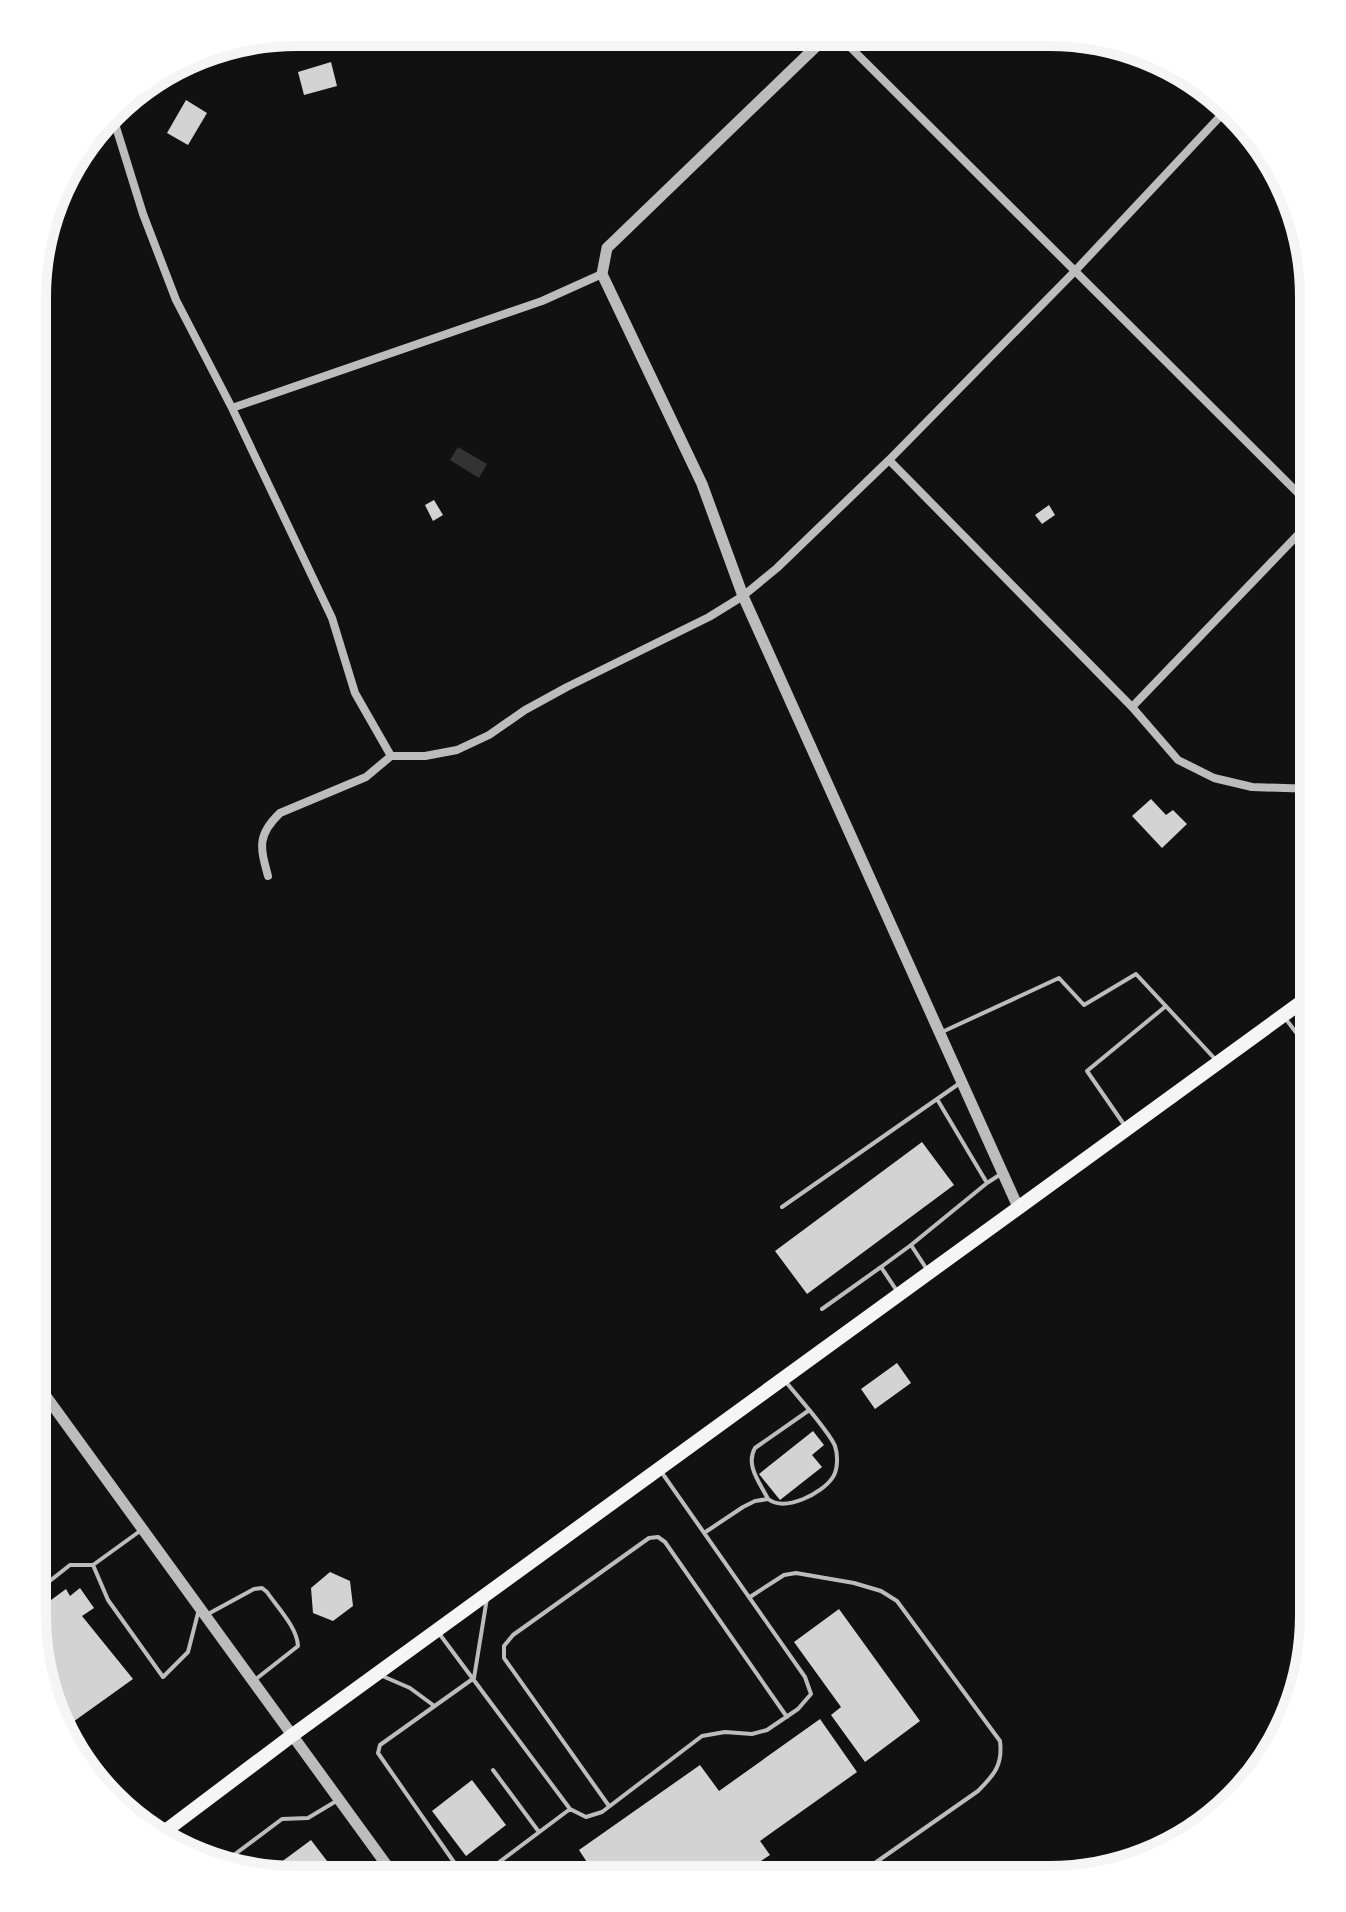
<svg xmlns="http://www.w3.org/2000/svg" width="1346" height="1912" viewBox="0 0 1346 1912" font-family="Figtree,sans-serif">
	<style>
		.water { fill: #333 }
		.building { fill: #d3d3d3 }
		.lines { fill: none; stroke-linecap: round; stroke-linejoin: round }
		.service { stroke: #bcbcbc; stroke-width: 4 }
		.minor { stroke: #bcbcbc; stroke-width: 8 }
		.tertiary { stroke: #bcbcbc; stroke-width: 11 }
		.primary { stroke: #f5f5f5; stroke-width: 14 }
		.rim { fill: none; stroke: #f5f5f5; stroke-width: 10 }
	</style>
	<rect width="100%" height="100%" fill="#111"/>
	<path class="water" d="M458,447L487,464L479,478L450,460Z"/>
	<path class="building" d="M331,62L337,86L304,95L298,72Z
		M186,100L207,113L188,145L167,133Z
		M434,500L443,515L433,521L425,505Z
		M1049,505L1055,515L1042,524L1035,515Z
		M1151,799L1166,815L1173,810L1187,824L1162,848L1132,816Z
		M922,1142L954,1185L807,1294L775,1251Z
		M897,1363L911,1383L875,1409L861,1389Z
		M813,1431L824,1445L812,1455L822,1467L780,1500L759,1474Z
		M330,1572L350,1581L353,1606L333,1621L313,1613L311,1588Z
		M80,1588L94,1608L82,1616L133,1679L59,1732L32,1614L66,1589L70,1596Z
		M839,1609L920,1721L865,1762L831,1715L841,1707L794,1642Z
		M820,1719L857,1772L760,1841L770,1855L758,1863L769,1879H598L579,1850L700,1765L719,1791Z
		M472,1780L506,1825L466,1856L432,1811Z
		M311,1840L340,1878L261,1877Z
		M546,1865L556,1879H527Z"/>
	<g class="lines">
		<path class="service" d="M1285,1018L1314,1056
			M942,1032L1059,978L1084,1005L1136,974L1216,1060
			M937,1099L987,1183L1001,1174
			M1125,1126L1087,1071L1166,1006
			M782,1207L960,1083
			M928,1271L911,1245L987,1183
			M897,1291L881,1267L911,1245
			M822,1309L881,1267
			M768,1499C760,1483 745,1465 755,1448L808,1411
			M704,1533L743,1507L755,1501L768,1499C785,1512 822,1494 833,1477C838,1469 838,1455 835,1446C829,1431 797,1396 786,1382
			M93,1565L108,1600L163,1677L188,1652L199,1609
			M32,1595L70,1565H93L140,1531
			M750,1597L784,1575L796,1573L854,1583L881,1591L897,1601L1000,1741C1003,1765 994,1775 978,1791L852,1879
			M208,1614L254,1589L262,1588L267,1592C277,1607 297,1627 298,1646L256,1679
			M438,1632L570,1809L586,1817L602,1812L702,1736L725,1732L752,1734L767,1730L798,1709L811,1694L805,1677L660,1470
			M380,1675L410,1688L433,1705
			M493,1770L539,1832
			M609,1806L504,1658V1646L513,1635L649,1538L658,1537L665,1542L787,1717
			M223,1863L282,1819L308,1818L338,1800
			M465,1878L378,1753L380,1745L474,1678L487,1598
			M478,1878L570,1809"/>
		<path class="minor" d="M837,34L1314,509
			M111,111L143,214L176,300L232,408L332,618L355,693L391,756
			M232,408L542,301L602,274
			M889,460L1132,707L1178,760L1214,778L1252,787L1314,789
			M1132,707L1314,518
			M268,876C260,847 257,835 280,813L366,777L391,756H425L457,750L489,735L525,710L567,687L709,617L743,596L777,568L889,460L1074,272L1228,108"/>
		<path class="tertiary" d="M829,34L607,248L602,274L702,484L743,596L1018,1207
			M32,1377L396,1878"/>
		<path class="primary" d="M156,1838L294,1734L1314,993"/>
	</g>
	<path d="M0 0H1346V1912H0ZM297 46H1049A251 251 0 0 1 1300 297V1615A251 251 0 0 1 1049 1866H297A251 251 0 0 1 46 1615V297A251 251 0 0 1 297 46Z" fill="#fff" fill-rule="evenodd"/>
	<path class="rim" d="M297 46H1049A251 251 0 0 1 1300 297V1615A251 251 0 0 1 1049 1866H297A251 251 0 0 1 46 1615V297A251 251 0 0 1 297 46Z"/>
</svg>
